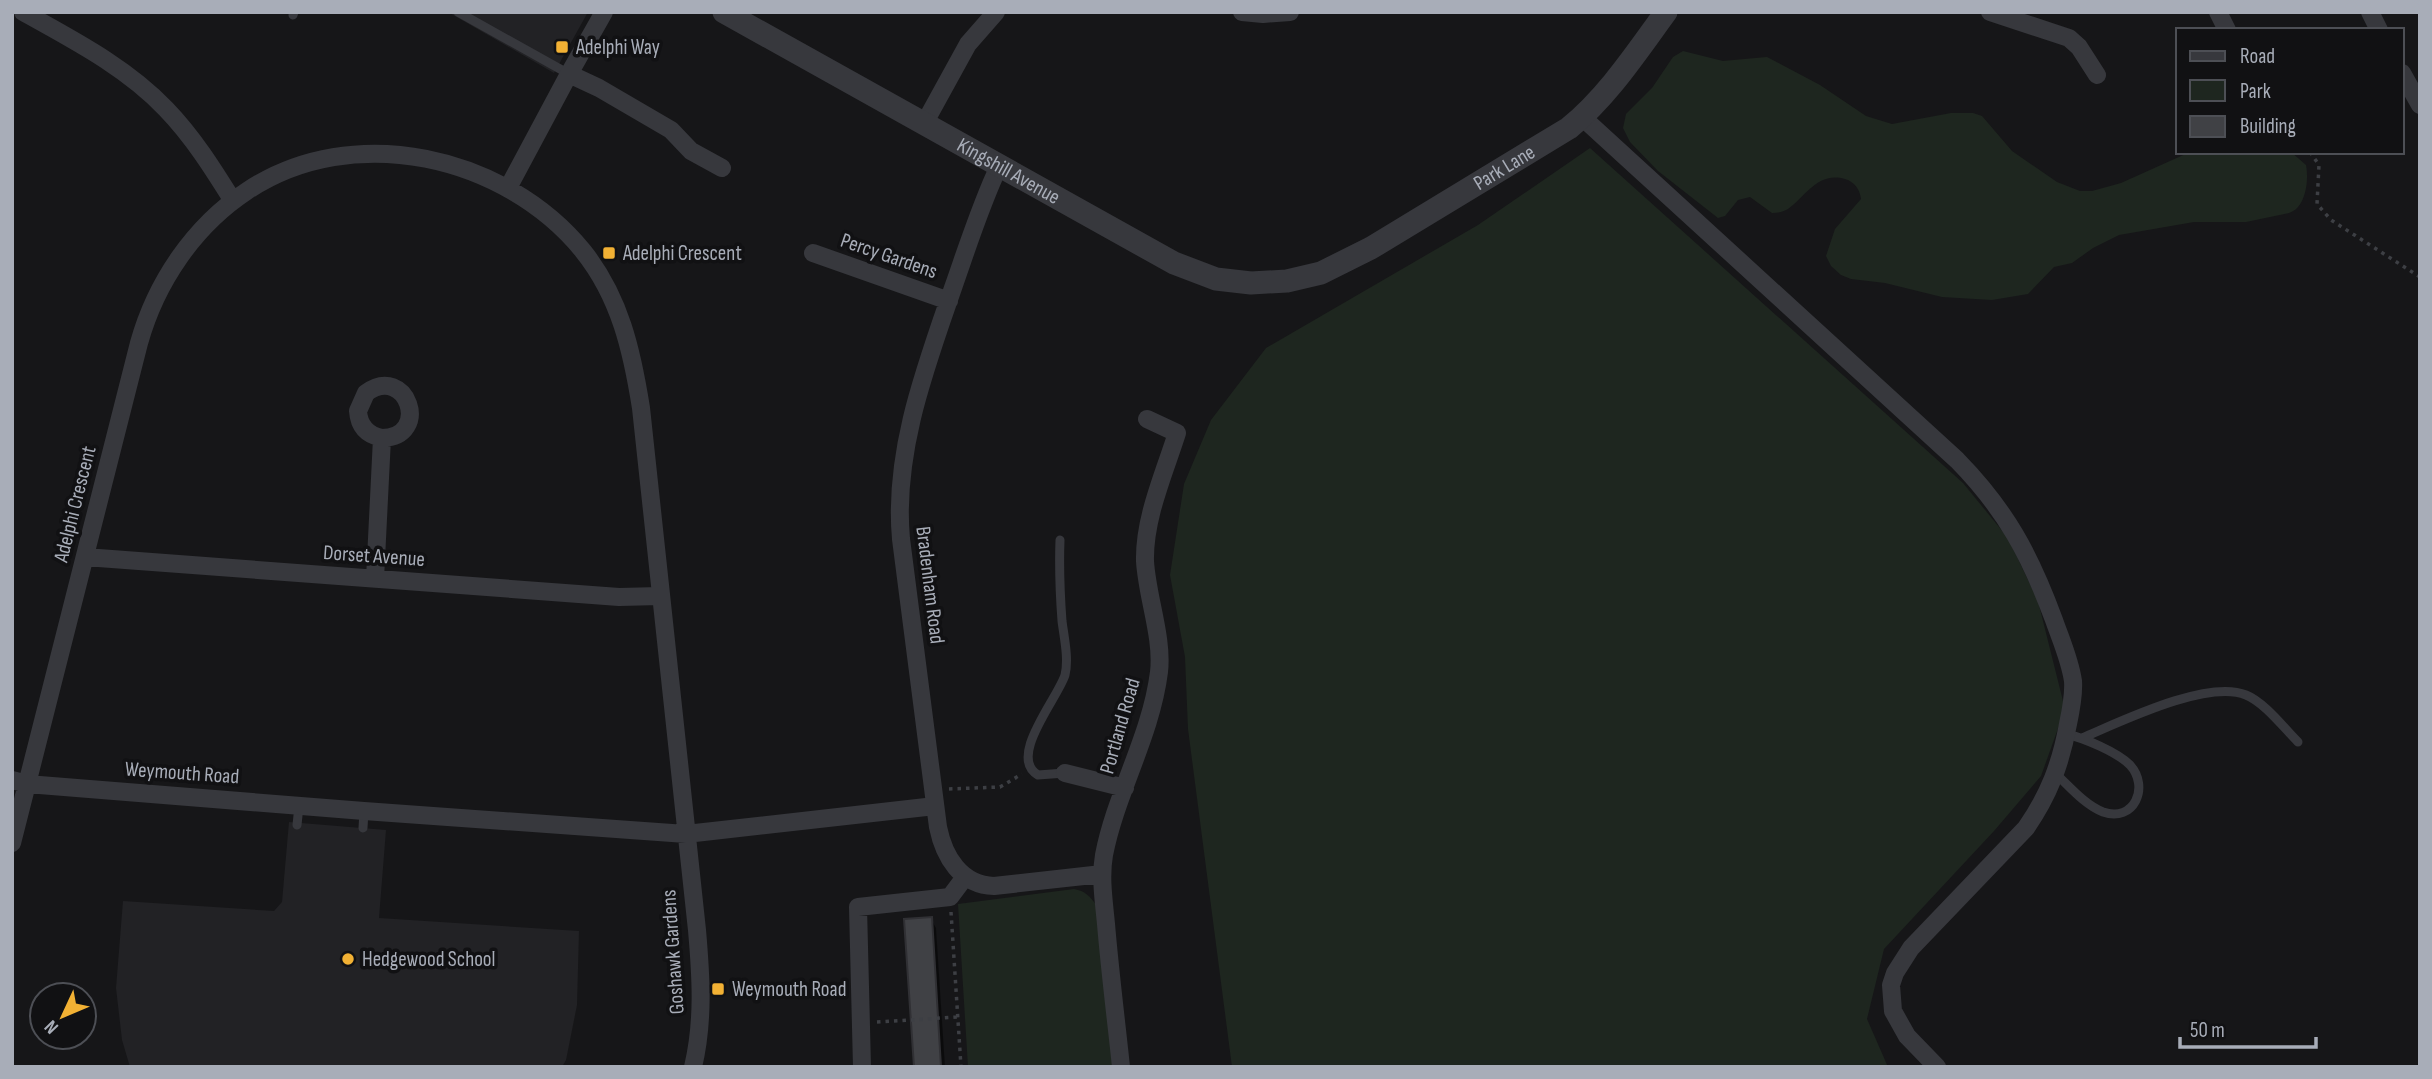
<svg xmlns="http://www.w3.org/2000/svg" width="2432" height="1079" viewBox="0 0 2432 1079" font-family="'Sofia Sans Condensed',sans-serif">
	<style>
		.built { fill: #222225 }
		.green { fill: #1e261f }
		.shadow { fill: #0007 }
		.building { fill: #404145; stroke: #303034; stroke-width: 2 }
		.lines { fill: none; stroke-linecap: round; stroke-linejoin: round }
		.path { stroke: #3d3f44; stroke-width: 3.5; stroke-dasharray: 3.5 5; stroke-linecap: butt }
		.service { stroke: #37383d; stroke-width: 9 }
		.minor { stroke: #37383d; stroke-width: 18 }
		.tertiary { stroke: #37383d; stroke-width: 23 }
		.poi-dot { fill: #f2b134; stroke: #111113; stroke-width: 2.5 }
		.labels { text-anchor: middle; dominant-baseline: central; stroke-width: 7; stroke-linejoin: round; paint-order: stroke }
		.poi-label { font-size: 21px; fill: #a8adb8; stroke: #111113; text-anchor: start }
		.street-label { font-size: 21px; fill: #a8adb8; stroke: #111113 }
	</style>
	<rect width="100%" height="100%" fill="#161618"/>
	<path class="built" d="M448,12H588L554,73Z
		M289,822L386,830L379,918L579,931L577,1005L566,1060L562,1067H130L122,1040L116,988L123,901L274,911L282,902Z"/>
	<path class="green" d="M1683,51L1723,61L1767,57L1820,85L1866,116L1892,124L1951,113H1973L1982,116L2012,151L2057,182L2080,191H2092L2121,183L2190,152H2291L2306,165C2309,180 2306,208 2289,213L2246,222H2194L2119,235L2093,248L2072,263L2054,267L2028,294L1992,300L1942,297L1885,283L1851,279L1841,275L1831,266L1826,256L1835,229L1861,199C1860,190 1855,182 1845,179C1818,171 1806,196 1788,209C1783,212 1778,213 1772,213L1750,197L1738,200L1725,216L1718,218L1658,171L1630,142L1623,128L1626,114L1652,88L1673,57Z
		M1590,148L1963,483L2008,538L2038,601L2065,709L2041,776L1994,831L1884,949L1867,1019L1888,1067H1232L1188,729L1185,657L1170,575L1184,484L1211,420L1266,348L1478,225Z
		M1074,889C1085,891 1090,896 1096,905L1114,1067H968L958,904Z"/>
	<path class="shadow" d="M931,919L936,928L945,1067H916Z"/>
	<path class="building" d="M932,917L941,1067H914L904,919Z"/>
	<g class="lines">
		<path class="path" d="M2310,152L2319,165L2317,204L2331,220L2420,277
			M949,789L1000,787L1022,774
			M951,912L961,1067
			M877,1022L958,1017"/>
		<path class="service" d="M458,12L569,74
			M293,15L294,12
			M1060,540C1059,567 1060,594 1062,621C1064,637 1069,659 1065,675C1058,698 1007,757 1038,775L1065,773
			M2082,738C2120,722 2207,679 2246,695C2264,702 2284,728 2298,742
			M2056,774C2070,787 2085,805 2103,812C2134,823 2150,787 2130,765C2117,752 2084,738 2066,734
			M297,825L299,806
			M363,828L364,811"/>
		<path class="minor" d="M23,12C73,40 126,67 166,109C193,137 213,169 233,201
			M1242,12L1263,14L1290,12
			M1990,12L2069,38L2079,47L2097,75
			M2218,12L2227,30
			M2370,12L2379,30
			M2402,73L2420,105
			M569,74L599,88L671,130L691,151L722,168
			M1582,117L1957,460C2006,510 2030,555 2054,620C2061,640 2070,660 2073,681C2074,695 2071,710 2068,724C2061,763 2049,795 2026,828L1911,948L1895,973L1891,985L1893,1011L1907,1036L1937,1067
			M924,124L968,44L996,12
			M999,166C981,204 968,245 954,285C926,366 893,452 901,539L938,827C944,857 961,885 994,886L1102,874
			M508,188L569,74L604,12
			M813,253L949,301
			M85,557L619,597L660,596
			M375,579L382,438C367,435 359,426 358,411L366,393C407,363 432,437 382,438
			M1065,773L1125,788
			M12,780L27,784L364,811L686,834L935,806
			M12,843L139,343C156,282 194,226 247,191C353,120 506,156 583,251C620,297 632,351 641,408L697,930C701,976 704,1021 693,1067
			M862,1067L858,907L950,897L965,877
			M1121,1067C1116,1019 1110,972 1106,924C1104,902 1100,878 1104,855C1116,793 1151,736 1159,672C1163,637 1147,597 1145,561C1144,518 1164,474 1177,433L1147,419"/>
		<path class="tertiary" id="s1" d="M724,12L1174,263L1216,279L1251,283L1287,281L1321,273L1371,248L1569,128C1608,96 1636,53 1666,12"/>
	</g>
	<g class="poi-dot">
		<rect x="555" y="40" width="14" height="14" rx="3.5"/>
		<rect x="602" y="246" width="14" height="14" rx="3.5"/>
		<circle cx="348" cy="959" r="7"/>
		<rect x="711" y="982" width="14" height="14" rx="3.5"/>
	</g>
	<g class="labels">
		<g class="poi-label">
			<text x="576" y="47">Adelphi Way</text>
			<text x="623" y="253">Adelphi Crescent</text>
			<text x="362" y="959">Hedgewood School</text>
			<text x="732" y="989">Weymouth Road</text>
		</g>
		<g class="street-label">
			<text stroke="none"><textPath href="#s1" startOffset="878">Park Lane</textPath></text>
			<text stroke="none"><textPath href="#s1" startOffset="326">Kingshill Avenue</textPath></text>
			<text transform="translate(889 256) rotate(19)">Percy Gardens</text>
			<text transform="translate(75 504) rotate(-76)">Adelphi Crescent</text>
			<text transform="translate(374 556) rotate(4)">Dorset Avenue</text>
			<text transform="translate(930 585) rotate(83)">Bradenham Road</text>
			<text transform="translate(1120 726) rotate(-74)">Portland Road</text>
			<text transform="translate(182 773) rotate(4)">Weymouth Road</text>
			<text transform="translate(673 952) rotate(-94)">Goshawk Gardens</text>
		</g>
	</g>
	<rect width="2432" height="1079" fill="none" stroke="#a8adb8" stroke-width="28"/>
	<rect x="2176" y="28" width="228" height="126" fill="#111113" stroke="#4d4f55" stroke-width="2"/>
	<rect x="2190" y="51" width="35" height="10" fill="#37383d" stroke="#4d4f55" stroke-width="2"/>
	<text x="2240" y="63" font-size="21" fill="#a8adb8">Road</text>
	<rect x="2190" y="80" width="35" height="21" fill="#1e261f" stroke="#4d4f55" stroke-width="2"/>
	<text x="2240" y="98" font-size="21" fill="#a8adb8">Park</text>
	<rect x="2190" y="116" width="35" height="21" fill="#404145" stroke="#4d4f55" stroke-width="2"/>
	<text x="2240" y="133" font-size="21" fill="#a8adb8">Building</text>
	<g transform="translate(63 1016) rotate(226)"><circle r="33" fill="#111113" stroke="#4d4f55" stroke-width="2"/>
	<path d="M0-5L12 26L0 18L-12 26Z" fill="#f2b134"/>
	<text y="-10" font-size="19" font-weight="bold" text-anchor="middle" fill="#a8adb8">N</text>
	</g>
	<path d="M2180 1037v10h136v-10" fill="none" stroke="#a8adb8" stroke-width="3.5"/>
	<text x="2190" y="1037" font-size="21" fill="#a8adb8" stroke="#111113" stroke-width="5" paint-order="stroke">50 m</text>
</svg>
